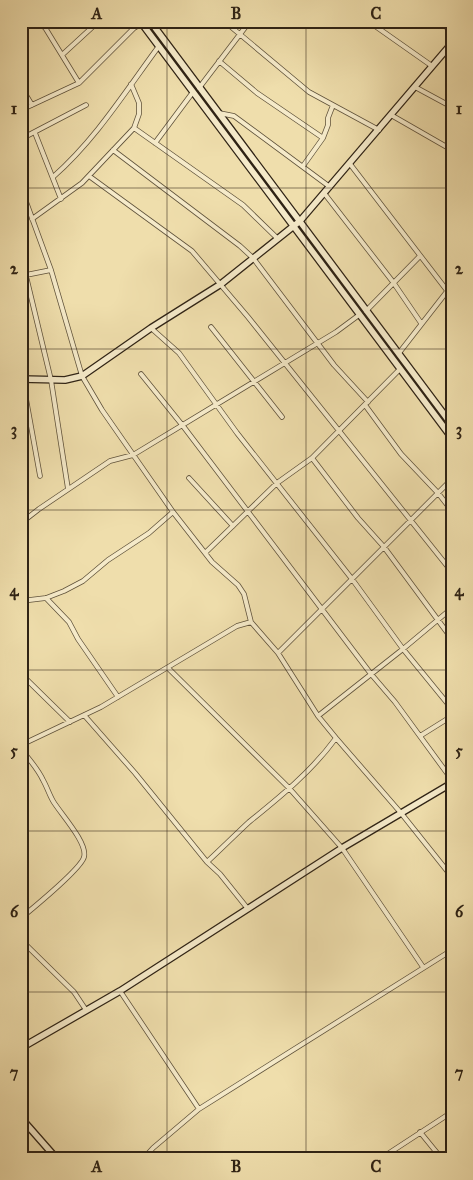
<svg xmlns="http://www.w3.org/2000/svg" width="473" height="1180" viewBox="0 0 473 1180" font-family="'IM FELL Great Primer',serif">
	<style>
		.lines { fill: none; stroke-linecap: round; stroke-linejoin: round }
		.street-casing { stroke: #5f523b; stroke-width: 5.5 }
		.secondary-casing { stroke: #2f2315; stroke-width: 8 }
		.street { stroke: #f5eac9; stroke-width: 4 }
		.secondary { stroke: #f5eac9; stroke-width: 5.5 }
		.grid { fill: none; stroke: #2f2315; stroke-width: 1; stroke-opacity: 0.55 }
		.neatline { fill: none; stroke: #2f2315; stroke-width: 2 }
		.grid-label { font-size: 16px; text-anchor: middle; font-weight: bold; fill: #2f2315 }
	</style>
	<rect width="100%" height="100%" fill="#efdeac"/>
	<filter id="stains"><feTurbulence type="fractalNoise" baseFrequency=".004" numOctaves="4"/><feColorMatrix values="0 0 0 0 .2 0 0 0 0 .09 0 0 0 0 .02 0 0 0 .5 -.17"/></filter>
	<radialGradient id="worn" r=".72"><stop offset=".6" stop-color="#630" stop-opacity="0"/><stop offset="1" stop-color="#630" stop-opacity=".3"/></radialGradient>
	<g class="lines">
		<g class="street-casing">
			<path id="street" d="M41,21L79,83
				M224,21L309,92L379,130
				M368,21L432,66
				M437,21L452,31
				M45,28L53,21
				M62,55L99,21
				M219,61L257,93L323,138
				M21,87L32,105
				M415,87L452,107
				M199,88L250,21
				M21,110L79,83L134,28L146,21
				M219,113L234,116L330,187
				M391,115L452,150
				M134,128L243,205L277,238
				M35,133L61,199
				M21,139L86,105
				M155,143L193,92
				M113,150L240,246L253,258L334,365L368,402
				M350,164L452,297
				M303,166L323,138L328,125V118L333,105
				M89,176L192,251L248,317L452,572
				M53,177C96,139 125,92 159,46
				M21,188L51,270L82,376L102,410L173,512L205,553L212,562L238,585L244,594L251,622L278,653L318,716L336,738L401,813L452,877
				M324,193L393,282L421,323
				M32,219L82,183L134,128L139,114V103L131,84
				M21,276L51,270
				M26,276L51,380L68,489
				M366,311L420,256
				M211,327L282,417
				M151,328L179,353L237,433L352,579L403,649L452,709
				M399,353L452,285
				M21,371L40,476
				M141,374L183,426L371,674L395,702L452,780
				M365,405L401,454L438,493L452,511
				M312,458L358,518L384,547L452,639
				M189,478L233,526
				M21,523L39,509L110,461L133,455L336,332L359,315
				M205,553L277,483L312,458L400,369
				M46,598L69,622L78,639L118,697
				M21,601L46,598L64,591L83,581L108,560L149,533L173,512
				M278,653L452,479
				M168,668L289,788L342,848L423,967
				M21,674L70,722
				M84,715L135,773L207,862L220,874L248,909
				M318,716L403,649L452,608
				M420,736L452,716
				M21,745L101,707L237,626L251,622
				M21,749C29,759 38,769 43,780C47,787 49,794 53,801C60,813 88,843 84,857C81,869 33,908 21,918
				M207,862C221,849 235,835 249,822C280,797 312,771 336,738
				M21,940L74,992L86,1010
				M120,991L199,1109
				M420,1132L442,1159
				M143,1159L153,1148L199,1109L452,950
				M380,1159L452,1112"/>
		</g>
		<g class="secondary-casing">
			<path id="secondary" d="M140,21L452,438
				M150,21L452,425
				M21,379L65,380L82,376L151,328L221,284L300,221L452,43
				M21,1048L120,991L342,848L452,783
				M21,1118L57,1159"/>
		</g>
		<use href="#street" class="street"/>
		<use href="#secondary" class="secondary"/>
	</g>
	<path class="grid" d="M167,21V1159M306,21V1159M21,188H452M21,349H452M21,510H452M21,670H452M21,831H452M21,992H452"/>
	<rect width="473" height="1180" fill="none" stroke="#efdeac" stroke-width="55"/>
	<rect x="28" y="28" width="418" height="1124" class="neatline"/>
	<g class="grid-label">
		<text x="97" y="19">A</text>
		<text x="236" y="19">B</text>
		<text x="376" y="19">C</text>
		<text x="14" y="114">1</text>
		<text x="459" y="114">1</text>
		<text x="14" y="274">2</text>
		<text x="459" y="274">2</text>
		<text x="14" y="435">3</text>
		<text x="459" y="435">3</text>
		<text x="14" y="596">4</text>
		<text x="459" y="596">4</text>
		<text x="14" y="756">5</text>
		<text x="459" y="756">5</text>
		<text x="14" y="917">6</text>
		<text x="459" y="917">6</text>
		<text x="14" y="1078">7</text>
		<text x="459" y="1078">7</text>
		<text x="97" y="1172">A</text>
		<text x="236" y="1172">B</text>
		<text x="376" y="1172">C</text>
	</g>
	<rect width="100%" height="100%" filter="url(#stains)"/>
	<rect width="100%" height="100%" fill="url(#worn)"/>
</svg>
